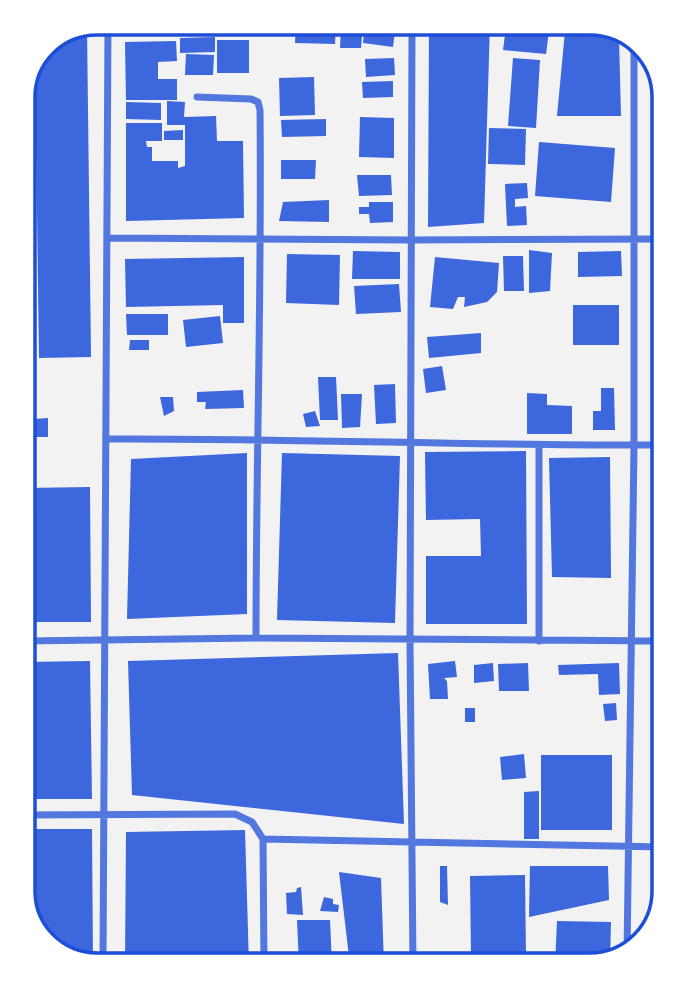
<svg xmlns="http://www.w3.org/2000/svg" width="687" height="988" viewBox="0 0 687 988" font-family="'PT Serif',serif">
	<style>
		.building { fill: #3d67dc }
		.lines { fill: none; stroke-linecap: round; stroke-linejoin: round }
		.minor { stroke: #5277de; stroke-width: 7 }
		.rim { fill: none; stroke: #1d4ed8; stroke-width: 3.5 }
	</style>
	<rect width="100%" height="100%" fill="#f2f2f2"/>
	<path class="building" d="M236,23H259V35L235,34Z
		M266,23H290L289,36L265,34Z
		M296,23H336L335,44L295,43Z
		M341,23H363L361,48H340Z
		M365,23H396L393,47L363,43Z
		M429,23H490L484,223L428,227Z
		M211,24H224V35L211,36Z
		M87,27L91,357L39,358L35,67L48,41Z
		M506,27L549,31L546,54L503,50Z
		M565,31L619,38L621,116H557Z
		M215,37V52L180,53V38Z
		M217,40H249V73H217Z
		M176,41L177,61L158,62V79H177V100H126L125,42Z
		M186,54L214,55L213,75H185Z
		M394,58L395,75L366,77L365,59Z
		M513,58L540,60L536,128L508,126Z
		M314,77L315,115L280,116L279,78Z
		M393,81V97L363,98L362,82Z
		M167,101L185,102L184,117L216,116L217,141H243L244,218L126,221V123H162V141H146L147,147H152V161H178V168L185,166V125H167Z
		M126,102L161,103V120L126,119Z
		M360,117L394,118V158L359,157Z
		M326,119V136L282,137L281,120Z
		M489,128L526,129L525,165L488,164Z
		M183,130V140H164V131Z
		M539,142L615,148L611,202L535,196Z
		M281,160H316L315,179H281Z
		M357,175H391L392,195L359,196Z
		M527,183L528,198L515,199V207L526,206L527,225L507,226L505,184Z
		M329,200V222L279,221L283,202Z
		M369,202H393V222L370,223L369,214H359V207H369Z
		M529,250L552,253L550,291L529,293Z
		M353,251L400,252V279H352Z
		M621,251L622,276L578,277V252Z
		M287,254L340,255L339,305L286,303Z
		M503,256H523L524,291H504Z
		M244,257V323H223V305L126,307L125,259Z
		M435,257L499,263L497,292L487,302L464,307L465,297H458L453,309L430,307Z
		M399,284L401,312L356,314L354,286Z
		M573,305H619V345H573Z
		M126,314H168V335H127Z
		M220,316L223,343L186,347L183,320Z
		M481,333V353L429,358L427,337Z
		M130,340H149V350H129Z
		M442,366L446,390L426,393L423,369Z
		M657,372H664V426H656Z
		M318,377H336L338,420H320Z
		M395,384L396,423L376,424L374,385Z
		M601,388H614L615,430H593V411H601Z
		M243,390L244,408L205,409L206,402H197V392Z
		M527,393L547,394V405L572,406V434H527Z
		M341,394H362L360,427L342,428Z
		M160,397H173L174,411L164,416Z
		M315,411L320,426L306,427L303,414Z
		M48,418V437H35L34,419Z
		M526,451L527,624H426V556H481L480,519L426,520L425,452Z
		M247,453V614L127,619L131,459Z
		M282,453L400,456L395,623L277,620Z
		M610,457L611,578L552,577L549,458Z
		M90,487L91,622H23V488Z
		M398,653L404,824L132,795L128,661Z
		M657,656H664V827H657Z
		M90,661L92,799H23V662Z
		M455,661L457,677L444,678L447,681L448,699H430L428,664Z
		M493,663L494,681L474,683V665Z
		M528,663L529,691H499L498,664Z
		M619,663L620,694L599,695L598,674L559,675L558,665Z
		M616,703L617,720L605,721L603,704Z
		M465,708H475V722H465Z
		M524,754L526,778L502,780L500,757Z
		M541,755H612V830H541Z
		M539,791V839H524V792Z
		M23,829H92L93,964L56,953L32,928L23,891Z
		M245,830L249,965H125L126,832Z
		M653,858H664V892L660,908H653Z
		M440,866H447L448,905L440,902Z
		M530,866H608L609,900L529,917Z
		M339,872L381,878L384,965H350Z
		M525,875L526,957H471L470,876Z
		M301,887L303,915L287,914L286,893L296,892L297,888Z
		M324,897L333,899V904L339,905L338,912L320,911Z
		M297,920H330L332,965H299Z
		M557,921L611,922L610,960L591,965H555Z"/>
	<g class="lines">
		<path class="minor" d="M412,23L410,641L413,965
			M569,23L603,28
			M197,97L251,99L258,102L260,110C262,286 256,462 256,638
			M107,238L410,240L664,239
			M106,439C292,438 478,446 664,445
			M539,445V641
			M23,641L256,638L664,641
			M23,815L235,814L252,822L263,839L664,847
			M263,839L264,965
			M627,956L634,446V47
			M103,965L108,23"/>
	</g>
	<path d="M0 0H687V988H0ZM97 35H590A62 62 0 0 1 652 97V891A62 62 0 0 1 590 953H97A62 62 0 0 1 35 891V97A62 62 0 0 1 97 35Z" fill="#fff" fill-rule="evenodd"/>
	<path class="rim" d="M97 35H590A62 62 0 0 1 652 97V891A62 62 0 0 1 590 953H97A62 62 0 0 1 35 891V97A62 62 0 0 1 97 35Z"/>
</svg>
